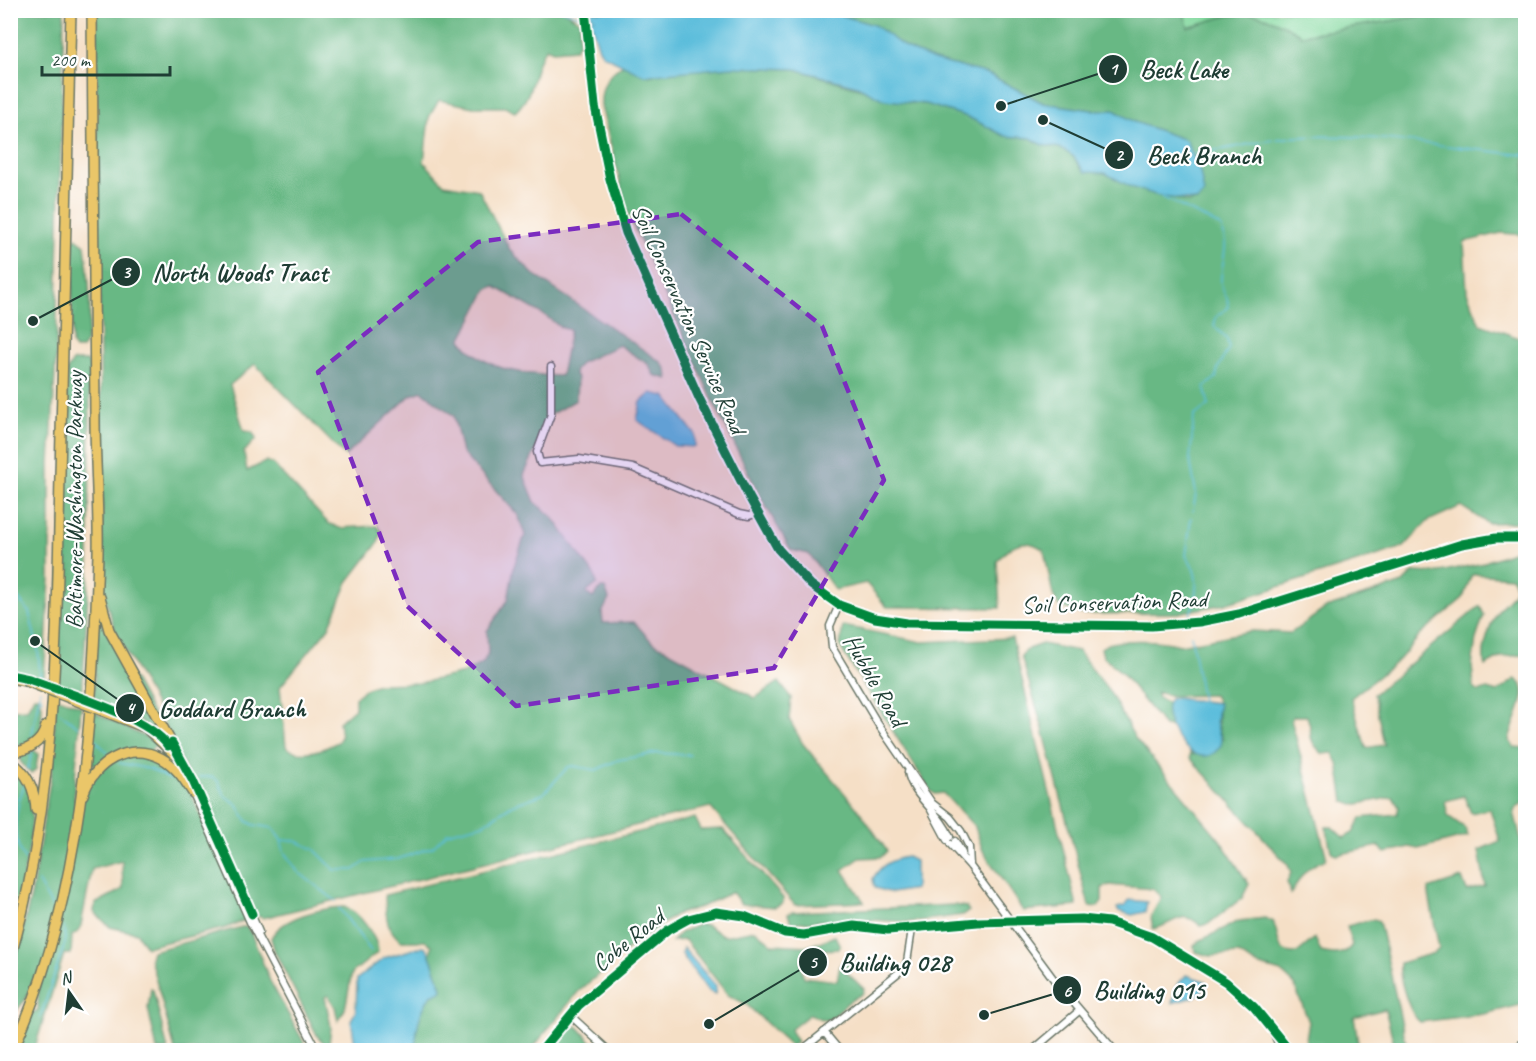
<svg xmlns="http://www.w3.org/2000/svg" width="1536" height="1061" viewBox="0 0 1536 1061" font-family="Caveat,sans-serif">
	<style>
		.green { fill: #81d89d; stroke: #508a68; stroke-width: 1.5 }
		.forest { fill: #68b884; stroke: #447a5c; stroke-width: 1.5; fill-rule: evenodd }
		.water { fill: #5cbddb; stroke: #3e7d88; stroke-width: 1.5 }
		.lines { fill: none; stroke-linecap: round; stroke-linejoin: round }
		.stream { stroke: #5cbddb; stroke-width: 1.5 }
		.minor-casing { stroke: #6a7667; stroke-width: 9 }
		.major-casing { stroke: #6a7667; stroke-width: 10 }
		.highway-casing { stroke: #6a7667; stroke-width: 12 }
		.minor { stroke: #fff; stroke-width: 6 }
		.major { stroke: #eac669; stroke-width: 8 }
		.highway { stroke: #eac669; stroke-width: 9 }
		.highway-bridge-casing { stroke: #6a7667; stroke-width: 12; stroke-linecap: butt }
		.highway-bridge { stroke: #eac669; stroke-width: 9 }
		.cycleway-casing { stroke: #fff; stroke-width: 13 }
		.cycleway { stroke: #00873e; stroke-width: 9 }
		.marked { fill: #7b2cbf; fill-opacity: 0.2; stroke: #7b2cbf; stroke-width: 4.5; stroke-dasharray: 12 8; stroke-linejoin: round }
		.labels { text-anchor: middle; dominant-baseline: central; stroke-width: 4.5; stroke-linejoin: round; paint-order: stroke }
		.street-label { font-size: 24px; fill: #1f3d34; stroke: #fff }
		.leader { fill: none; stroke: #1f3d34; stroke-width: 2 }
		.callout-dot { fill: #1f3d34; stroke: #fff; stroke-width: 2 }
		.mark-label { font-size: 18px; text-anchor: middle; font-weight: bold; fill: #fff }
		.callout-label { font-size: 26px; text-anchor: middle; font-weight: bold; fill: #1f3d34; stroke: #fff; stroke-width: 4.5; stroke-linejoin: round; paint-order: stroke }
	</style>
	<rect width="100%" height="100%" fill="#fff"/>
	<filter id="ink" filterUnits="userSpaceOnUse"><feTurbulence type="fractalNoise" baseFrequency=".0167" numOctaves="2"/><feDisplacementMap in="SourceGraphic" scale="12" xChannelSelector="R" yChannelSelector="G"/><feConvolveMatrix kernelMatrix="1 2 1 2 8 2 1 2 1" color-interpolation-filters="sRGB"/></filter>
	<filter id="wash" filterUnits="userSpaceOnUse"><feTurbulence type="fractalNoise" baseFrequency=".008" numOctaves="4" result="noise"/><feDisplacementMap in="SourceGraphic" scale="24" xChannelSelector="R" yChannelSelector="G"/><feGaussianBlur stdDeviation="1.35" result="paint"/><feColorMatrix in="noise" values="0 0 0 0 0 0 0 0 0 0 0 0 0 0 0 0 0 1.4 0 .05"/><feComposite in="paint" operator="in"/></filter>
	<g filter="url(#wash)">
		<rect width="100%" height="100%" fill="#f5dfc6"/>
		<path class="green" d="M1183,11H1455L1301,35C1251,4 1242,12 1188,27Z"/>
		<path class="forest" d="M11,10L64,11L56,355L50,464V578L44,680L11,670Z
			M562,10L580,21L579,43L575,49L553,51L546,48C530,69 537,92 515,112L505,107H473L439,100L429,117L424,162L444,184L479,190L510,250L533,274L661,362L667,370L668,379L654,375L648,364L619,345L580,363L574,372L577,378L576,400L551,414C544,436 533,454 524,475L535,502L552,516L595,576L597,584L586,593L593,598L601,588H605L609,599L602,613L603,623L634,622L652,642L755,698L779,682L791,698L789,719L803,744L861,813L887,851L881,857L860,858L843,870L864,902L795,905L710,807L263,918L252,914L158,710L116,633L103,592L96,11ZM494,286L546,316L560,327L570,330L561,376C526,375 484,371 461,340L487,290ZM255,364L345,456L411,395L422,391L454,416L462,453L518,515L525,535L514,566L508,600L487,631L488,653L483,663L464,673L420,683L378,684L363,690L355,698V708L339,722L341,737L338,742C323,750 301,758 286,747L280,687L329,627L348,582L378,543L381,532L377,526L339,528L328,523L273,464L267,461L247,471L244,452L256,439L252,432L244,431L230,385Z
			M1183,10L1188,27C1242,12 1251,4 1301,35L1455,11H1525V235L1501,233L1464,242L1467,292L1480,324L1525,340V522L1487,523L1461,506L1428,521L1404,547L1225,604L1178,613L1082,614L1059,606L1053,595L1044,550C1024,536 1011,544 997,561L1000,608L887,607L866,583L835,590L809,554L791,550L759,494L715,405L628,214L601,106C600,86 608,74 624,64L649,76L670,71L731,67L795,69L909,103L926,104L968,117L1005,136L1031,138L1042,145L1060,148L1073,156L1081,168L1105,173L1148,192L1188,202L1197,201L1201,197L1200,172L1186,140L1135,122L1114,110L1099,111L1043,103L988,74L934,60L906,48L874,25L827,11Z
			M76,238L85,245C88,268 95,330 82,349H75L72,345V242Z
			M73,361H87L90,368L89,574L82,698L56,688L67,370Z
			M1515,551H1525V660L1524,655L1501,657L1485,666C1480,651 1491,622 1499,610C1503,603 1512,598 1514,591C1516,586 1514,581 1511,577L1475,574L1471,576L1463,598L1423,632L1399,660L1351,698L1366,748L1384,745L1374,694L1480,606L1484,615L1476,639L1472,666L1474,688L1479,692L1487,689L1497,692L1515,679C1536,687 1512,722 1509,740L1514,747L1525,748V802L1516,807L1514,812L1525,855V1004L1484,1014L1420,1022C1409,1014 1398,977 1400,963L1434,953L1439,949L1428,889L1462,878L1467,891L1485,886L1479,850L1500,841L1490,809L1471,813L1464,796L1445,801L1448,816L1465,828L1468,836L1418,849L1409,847L1385,853L1379,846L1336,855L1331,851L1326,827H1332L1344,838L1353,833L1361,818L1397,814L1399,807L1393,797L1353,805L1344,801L1338,763L1333,753L1323,754C1304,736 1315,736 1307,716H1294L1291,719L1326,855L1325,860C1305,866 1300,878 1291,894L1287,882L1291,873L1288,865L1190,758V752L1193,755L1223,739C1212,720 1224,704 1213,695L1172,696L1156,692L1158,698L1167,702L1170,727L1164,726L1122,673L1103,656L1101,648C1114,637 1163,640 1180,645L1252,631L1291,633L1326,608L1403,583L1414,572L1434,573L1479,564Z
			M101,623L107,631L161,729H153L128,714L93,701L98,624Z
			M843,626L922,642L1012,638L1077,906L1023,911L983,851L975,827L943,793L935,794L930,790L845,655L840,646Z
			M1042,644L1078,651L1109,691L1135,738L1220,840L1249,884L1242,898L1208,924L1201,926C1181,907 1175,925 1153,929L1151,917L1161,897L1153,889L1109,885L1102,888V902L1098,907L1089,906L1043,729L1021,656L1028,649Z
			M34,696H38L42,705L41,731L27,744L11,748V710L27,709Z
			M56,697L81,706L74,790L76,824L83,796L102,764L93,765L92,711L151,740L156,744L149,753L183,777L249,919L225,928L146,947L137,933L110,927L94,912L95,904L123,889L122,861L92,869L80,930L72,936L71,954H64L34,1050H13L28,1015L38,1010L39,971L25,1000L13,1015H11V977L31,896L52,770Z
			M34,750L38,754L36,769L31,774L20,761L21,756Z
			M11,766C53,788 20,889 11,924Z
			M695,818L701,830L723,829L783,898V903L775,907L741,904L732,892L703,906L675,915L628,949L578,992L531,1050H417C414,1034 419,1009 431,996C435,991 438,993 442,988L430,956L432,945L425,941H401C385,928 386,915 385,895Z
			M955,905L966,907L969,911L963,915L911,922L853,919L791,923L788,914L792,912Z
			M344,907C358,910 378,938 378,952L352,973L345,1009L338,1021L335,1007L328,995L325,997L331,1027L329,1043L325,1044L318,1037L275,952L271,938C282,917 322,908 344,907Z
			M1265,918L1273,922C1281,937 1273,954 1297,953L1315,938L1321,952C1333,955 1345,956 1352,945L1347,926L1374,919L1379,921L1406,1043L1398,1047L1394,1044L1385,1009L1354,1017L1358,1043L1338,1050H1304L1309,1022L1294,984L1281,972L1257,965L1239,954L1211,956L1195,952L1194,946L1199,941L1239,921Z
			M699,924L706,925L724,936L755,930L772,944L809,946L835,936L840,946L838,949C817,951 792,944 804,977L837,981C840,968 838,960 853,956L856,958L844,970L864,989L863,993C858,997 850,1000 846,1004C831,1019 832,1026 810,1014L790,1030L797,1042L791,1046L746,1004L728,995L685,940L672,941L680,933Z
			M242,927H247L251,933L270,981L308,1050H175L150,958L152,951Z
			M151,988L153,990L168,1050H157L148,1008Z
			M572,1025L578,1027L599,1050H550Z"/>
		<path class="water" d="M827,11L874,25L906,48L934,60L988,74L1043,103L1099,111L1114,110L1135,122L1186,140L1200,172L1204,193L1197,201L1162,197L1131,187L1105,173L1085,172L1073,156L1060,148L1042,145L1031,138L1005,136L968,117L926,104L885,100L857,86L795,69L731,67L644,75L603,55L599,49L590,20L595,18L590,15V11Z
			M651,393L665,396L695,434V447L675,446L637,420L641,402Z
			M1175,698L1219,703C1218,710 1215,719 1217,726C1219,739 1228,741 1214,753C1191,770 1156,716 1170,699Z
			M907,857L915,861V889L892,893L875,888L873,879C880,865 892,859 907,857Z
			M1129,900L1147,902L1145,912L1132,915L1118,911L1117,908L1125,906Z
			M417,948L424,947L428,950L442,988L441,991L431,995C420,1011 414,1031 417,1050H356L351,1020L356,1011L357,979L384,958Z
			M683,948L716,986L715,994L708,991L685,959L682,954Z
			M1186,975L1205,981L1206,987L1197,996L1172,1003L1177,985Z"/>
		<g class="lines">
			<path class="stream" d="M562,10L581,16
				M590,18H596
				M1193,153C1228,151 1262,139 1297,137C1374,133 1449,148 1526,155
				M1162,197L1220,226C1231,244 1221,261 1221,280C1220,291 1230,296 1228,307L1216,317L1214,326L1227,339L1229,348L1218,368L1216,378L1204,387L1209,405L1194,416L1190,460L1196,493L1193,511
				M10,588L29,612L38,650L41,683
				M1190,615C1197,595 1201,573 1186,556L1191,518
				M1191,635L1202,701
				M40,690V696L43,700
				M59,712L79,727
				M32,735L39,698
				M92,737L108,753
				M119,763L150,769L171,780
				M28,769L32,752
				M199,777H213L218,781L225,796L237,804L247,821L254,825L273,828L281,840L284,852L298,872L336,901
				M25,783C16,806 9,838 25,860
				M10,803L17,798
				M281,840L296,841L314,849L335,870H354L365,862L398,859L433,847L447,833L483,824L512,805L543,794L568,767L573,766L596,770L618,760L657,753L690,755
				M38,882L54,910
				M339,908L371,951
				M40,1018L65,943L64,926"/>
		</g>
	</g>
	<g filter="url(#ink)">
		<g class="lines">
			<g class="minor-casing">
				<path id="minor" d="M551,367V414L537,452L540,463L579,459L633,468L739,514L749,516L758,513
					M839,605L830,626L832,647L878,724L932,803L950,817L961,831L969,847L970,866
					M908,772C912,797 941,813 950,837
					M198,791L259,932
					M193,793L250,922L317,1050
					M931,810L947,840
					M955,841L962,853
					M950,844L970,866L1055,981L1114,1050
					M571,1016L608,1050
					M1272,1030L1281,1050
					M824,1032L839,1050
					M542,1050L579,1005L668,930L688,919L716,912L744,916L785,933L804,935L854,926L888,930L978,922L1082,919L1109,922L1152,937L1226,982L1254,1007L1289,1050
					M802,1050L903,969L907,962L912,929
					M1033,1050L1079,1011
					M1514,1050L1526,1040
					M1524,1050H1526"/>
			</g>
			<g class="major-casing">
				<path id="major" d="M585,10L595,106L610,179L626,233L699,398L749,497L778,549L811,585L839,605L875,618L907,623L1152,626L1199,622L1239,614L1462,544L1496,538H1526"/>
			</g>
			<g class="highway-casing">
				<path id="highway" d="M100,597L109,630L198,791
					M10,678L26,681
					M103,711L146,728L174,754
					M10,752C27,752 42,743 46,726
					M10,761C28,773 35,789 36,810
					M83,795C93,763 129,741 161,758C176,766 184,779 193,793
					M10,959C56,803 57,635 60,475C64,320 68,165 71,10
					M13,1050C82,899 93,718 98,554C99,509 95,463 95,417C94,282 93,146 92,10"/>
			</g>
			<use href="#minor" class="minor"/>
			<use href="#major" class="major"/>
			<use href="#highway" class="highway"/>
			<g class="highway-bridge-casing">
				<path id="highway-bridge" d="M26,681L103,711"/>
			</g>
			<use href="#highway-bridge" class="highway-bridge"/>
			<g class="cycleway-casing">
				<path id="cycleway" d="M585,10L595,106L610,179L626,233L699,398L749,497L778,549L811,585L839,605L875,618L907,623L1152,626L1199,622L1239,614L1462,544L1496,538H1526
					M10,675L29,679C63,692 149,717 168,746
					M172,743L193,781L252,914
					M542,1050L579,1005L668,930L688,919L716,912L744,916L785,933L804,935L854,926L888,930L978,922L1082,919L1109,922L1152,937L1226,982L1254,1007L1289,1050"/>
			</g>
			<use href="#cycleway" class="cycleway"/>
		</g>
	</g>
	<path class="marked" d="M681,214L822,326L884,480L774,668L516,706L407,606L318,372L478,242Z"/>
	<g class="labels">
		<g class="street-label">
			<text transform="translate(689 319) rotate(66)">Soil Conservation Service Road</text>
			<text transform="translate(74 500) rotate(-90)">Baltimore-Washington Parkway</text>
			<text transform="translate(1114 602) rotate(-2)">Soil Conservation Road</text>
			<text transform="translate(875 680) rotate(60)">Hubble Road</text>
			<text transform="translate(628 940) rotate(-39)">Cobe Road</text>
		</g>
	</g>
	<path class="leader" d="M1001 106L1113 69M1043 120L1119 155M33 321L126 272M35 641L130 708M709 1024L813 962M984 1015L1067 990"/>
	<g class="callout-dot">
		<circle cx="1001" cy="106" r="6"/>
		<circle cx="1043" cy="120" r="6"/>
		<circle cx="33" cy="321" r="6"/>
		<circle cx="35" cy="641" r="6"/>
		<circle cx="709" cy="1024" r="6"/>
		<circle cx="984" cy="1015" r="6"/>
		<circle cx="1113" cy="69" r="15"/>
		<circle cx="1119" cy="155" r="15"/>
		<circle cx="126" cy="272" r="15"/>
		<circle cx="130" cy="708" r="15"/>
		<circle cx="813" cy="962" r="15"/>
		<circle cx="1067" cy="990" r="15"/>
	</g>
	<g class="mark-label">
		<text x="1113" y="75">1</text>
		<text x="1119" y="161">2</text>
		<text x="126" y="278">3</text>
		<text x="130" y="714">4</text>
		<text x="813" y="968">5</text>
		<text x="1067" y="997">6</text>
	</g>
	<g class="callout-label">
		<text x="1184" y="78">Beck Lake</text>
		<text x="1204" y="164">Beck Branch</text>
		<text x="240" y="281">North Woods Tract</text>
		<text x="232" y="717">Goddard Branch</text>
		<text x="895" y="971">Building 028</text>
		<text x="1149" y="999">Building 015</text>
	</g>
	<rect width="1536" height="1061" fill="none" stroke="#fff" stroke-width="36"/>
	<g transform="translate(69 992) rotate(346)" stroke="#ffffff" stroke-width="4.5" paint-order="stroke">
	<path d="M0-4.5L10 22L0 15L-10 22Z" fill="#1f3d34"/>
	<text y="-9" font-size="16" font-weight="bold" text-anchor="middle" fill="#1f3d34">N</text>
	</g>
	<path d="M42 66v9h128v-9" fill="none" stroke="#1f3d34" stroke-width="3"/>
	<text x="51" y="66" font-size="18" fill="#1f3d34" stroke="#ffffff" stroke-width="4.5" paint-order="stroke">200 m</text>
</svg>
